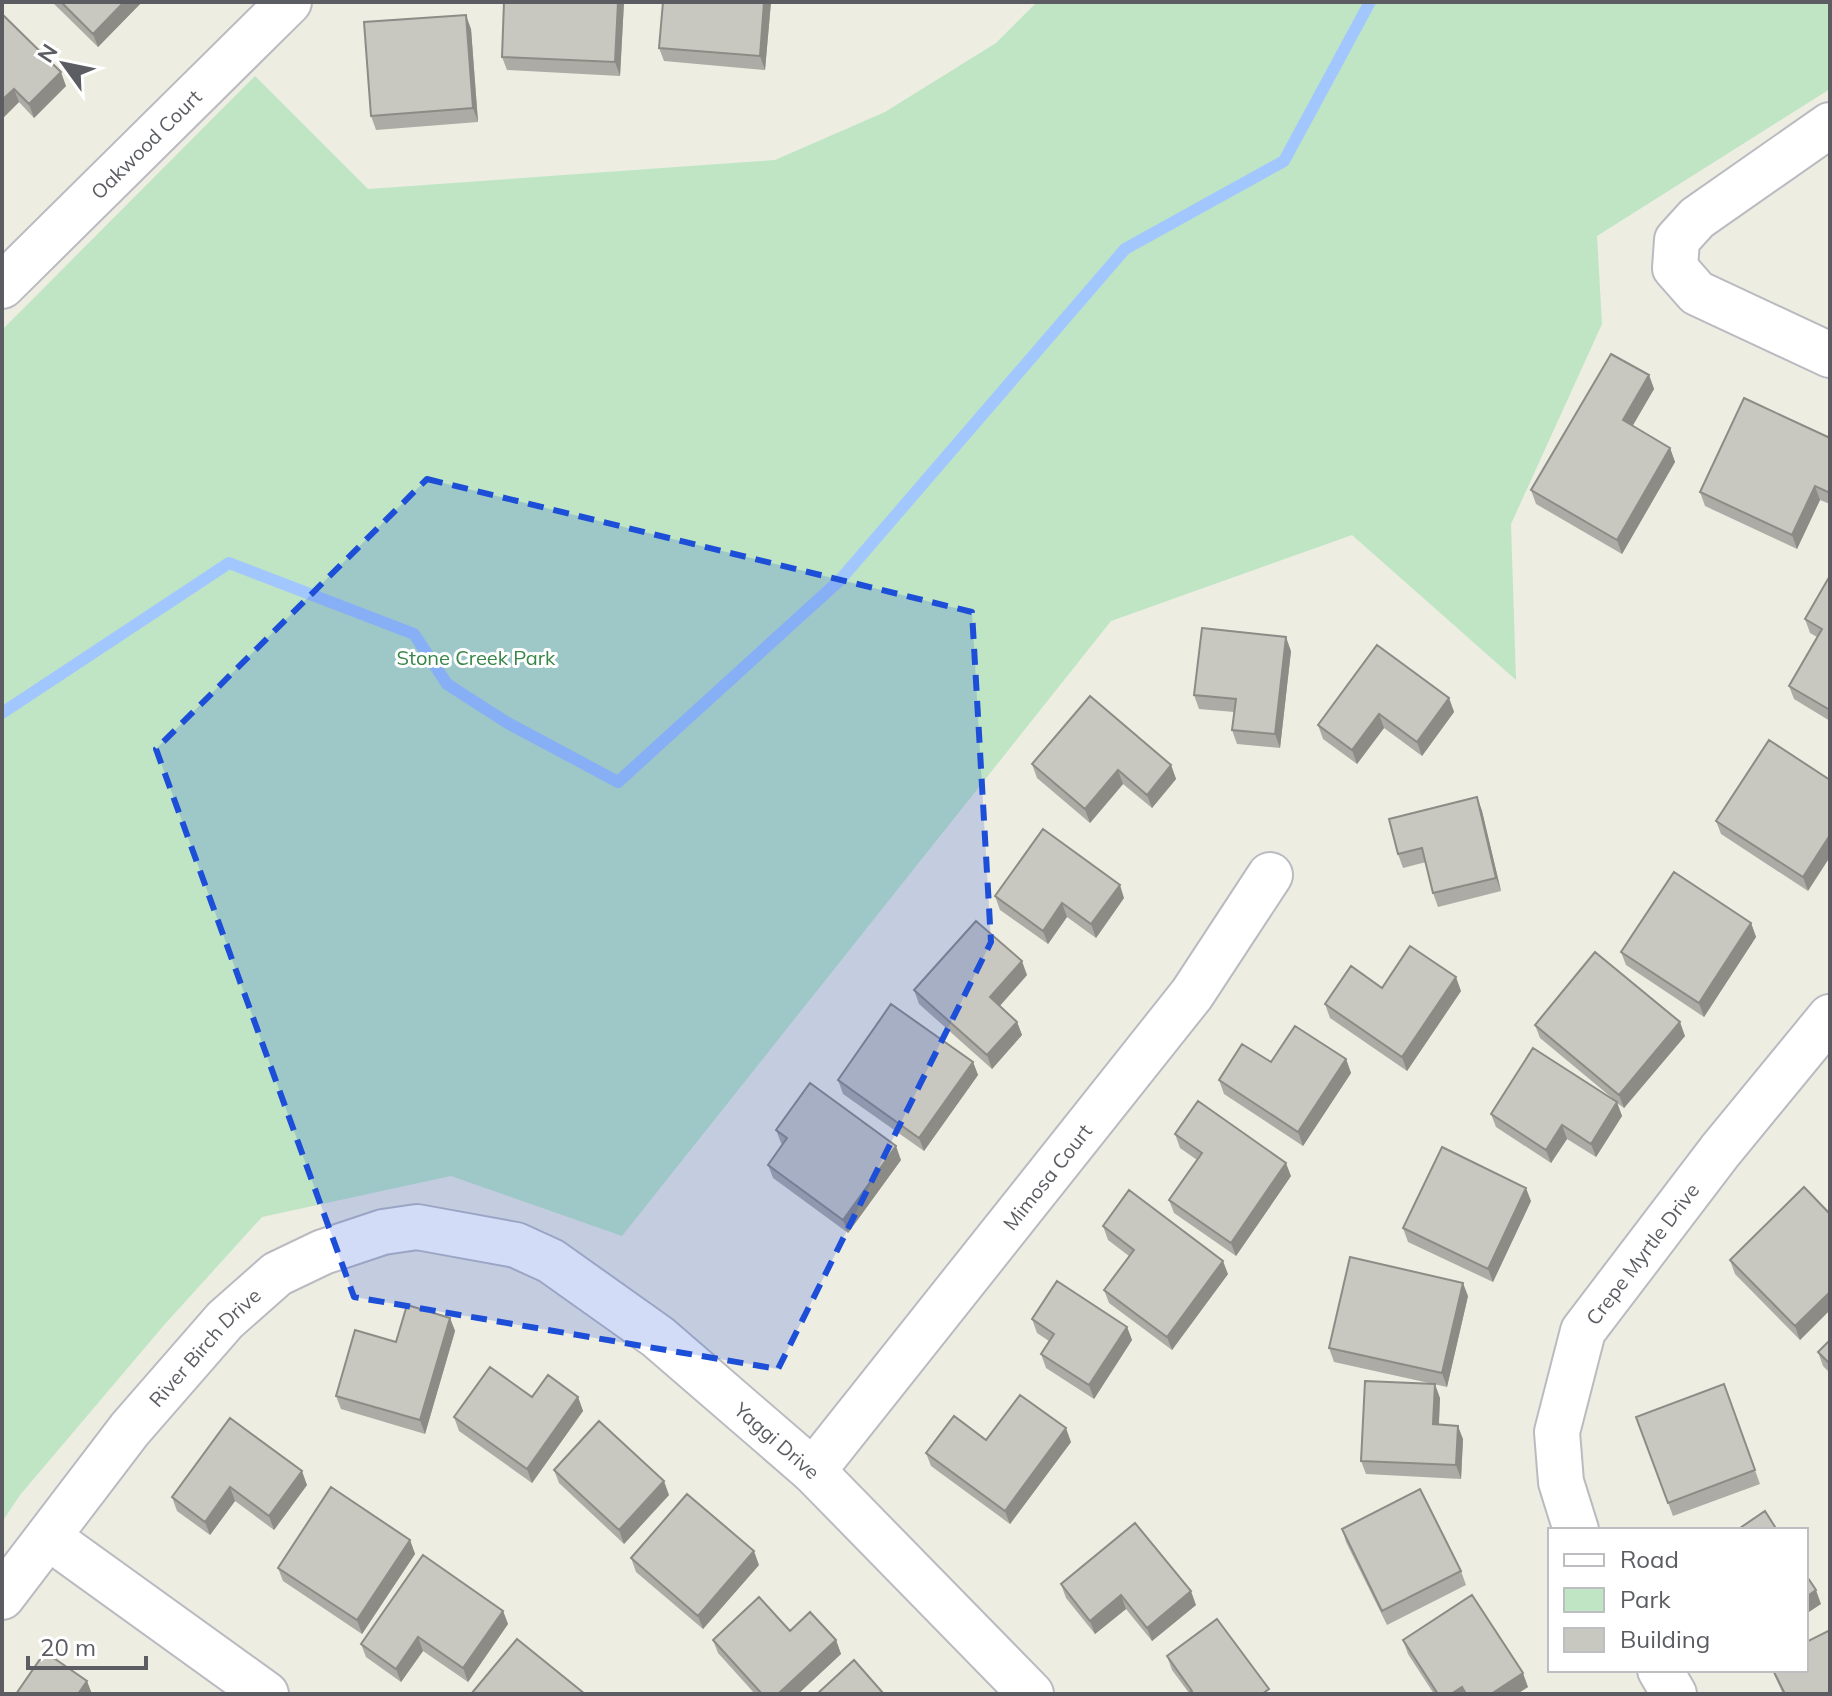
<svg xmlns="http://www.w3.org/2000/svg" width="1832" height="1696" viewBox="0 0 1832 1696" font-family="Mulish,sans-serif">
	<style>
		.green { fill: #bfe5c5 }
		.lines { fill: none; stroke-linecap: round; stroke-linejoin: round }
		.stream { stroke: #a2c7fe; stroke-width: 12 }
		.street-casing { stroke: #babbc1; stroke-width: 48 }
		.street { stroke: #fff; stroke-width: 44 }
		.wall { fill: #acaba5 }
		.shaded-wall { fill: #8c8b86 }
		.building { fill: #c8c7c0; stroke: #8c8b86; stroke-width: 2 }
		.marked { fill: #1d4ed8; fill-opacity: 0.2; stroke: #1d4ed8; stroke-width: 6; stroke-dasharray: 16 10; stroke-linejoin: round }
		.labels { text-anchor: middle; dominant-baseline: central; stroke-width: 6; stroke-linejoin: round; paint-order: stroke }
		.street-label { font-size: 20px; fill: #5b5d63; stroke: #fff }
		.park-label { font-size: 20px; fill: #368647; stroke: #fff }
	</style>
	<rect width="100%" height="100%" fill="#edede2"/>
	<path class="green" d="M1037,2H1830V89L1597,236L1602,324L1511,524L1516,680L1352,535L1111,621L622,1236L451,1176L262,1217L165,1324L20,1495L2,1522V330L255,76L368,189L775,160L885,112L996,43Z"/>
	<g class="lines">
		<path class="stream" d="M2,713L229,563L414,634L447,684L506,722L618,782L840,580L1125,249L1284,161L1370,2"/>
		<g class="street-casing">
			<g id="street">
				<path d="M1830,125L1697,218L1677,240L1675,268L1697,293L1830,355"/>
				<path id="s1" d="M2,286L289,2"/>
				<path id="s2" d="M813,1471L1192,994L1270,875"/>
				<path id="s3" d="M1576,1530L1561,1482L1557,1432L1583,1331L1720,1151L1830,1017"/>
				<path d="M48,1537L266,1694"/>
				<path id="s4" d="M2,1597L130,1429L225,1320L277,1274L323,1252L383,1232L417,1227L516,1245L551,1261L658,1337L813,1471L1031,1694"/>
				<path d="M1660,1670L1674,1694"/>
			</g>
		</g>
		<use href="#street" class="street"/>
	</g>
	<path class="wall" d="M52,2H142L98,47Z
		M624,2L620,76L507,70L502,57Z
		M663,2H771L765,70L664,61L659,48Z
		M2,14L66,86L34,118L19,102L2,119Z
		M471,29L478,122L376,130L371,116Z
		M1649,375L1654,389L1632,426L1670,448L1675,462L1622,554L1536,504L1531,490Z
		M1830,438V504L1820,500L1797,549L1705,506L1700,492Z
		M1830,580V721L1794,699L1789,686L1817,637L1810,633L1805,619Z
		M1291,651L1280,748L1237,744L1232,730L1234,712L1199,709L1194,695Z
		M1449,698L1454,712L1422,756L1384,728L1357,764L1323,739L1318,725Z
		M1769,740L1808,891L1721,834L1716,821Z
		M1032,764L1171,765L1176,779L1152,808L1123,784L1090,823L1037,778Z
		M1477,797L1482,811L1501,891L1438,907L1433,893L1426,862L1403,868L1398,854Z
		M995,896L1124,898L1096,938L1067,917L1048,944L1000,910Z
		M1751,923L1756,937L1704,1017L1626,965L1621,952Z
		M1027,975L1000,1006L1017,1022L1022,1035L992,1069L919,1004L914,990Z
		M1382,988L1461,991L1407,1071L1330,1018L1325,1004Z
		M1535,1025L1685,1036L1624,1108L1617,1103L1622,1116L1596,1157L1567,1139L1551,1163L1496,1127L1491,1114L1617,1102L1540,1038Z
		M1346,1059L1351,1073L1303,1146L1224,1094L1219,1080L1271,1062Z
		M973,1062L978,1075L924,1151L843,1094L838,1080Z
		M776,1130L901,1160L848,1233L773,1178L768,1165L783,1145L781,1143Z
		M1175,1134L1291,1176L1236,1256L1174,1213L1169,1200L1197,1160L1180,1148Z
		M1531,1201L1493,1282L1408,1242L1403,1228Z
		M1830,1214V1310L1800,1340L1735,1274L1730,1260Z
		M1103,1226L1228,1274L1172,1350L1109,1303L1104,1290L1129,1256L1108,1240Z
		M1468,1296L1447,1387L1334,1362L1329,1348Z
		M450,1318L455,1331L425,1434L341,1409L336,1396L396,1342Z
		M1032,1319L1127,1327L1132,1340L1094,1399L1046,1368L1041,1354L1049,1341L1037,1333Z
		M1830,1340V1373L1823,1366L1818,1352Z
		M1724,1384L1760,1484L1673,1516L1636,1417Z
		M532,1397H578L583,1411L532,1483L459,1431L454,1417Z
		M1440,1398L1439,1425L1463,1439L1461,1479L1366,1474L1361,1461Z
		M230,1418L307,1485L274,1530L235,1501L210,1535L177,1511L172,1497Z
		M986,1440L1071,1442L1010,1524L931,1466L926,1453Z
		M554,1470L669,1495L624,1544L559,1483Z
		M1342,1529L1461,1571L1466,1585L1387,1625L1346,1542Z
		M410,1540L415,1554L362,1634L283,1581L278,1568Z
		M631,1558L759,1565L703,1629L636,1572Z
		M1061,1584L1196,1605L1152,1641L1126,1609L1095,1634L1066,1598Z
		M503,1611L508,1624L468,1682L423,1651L401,1682L366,1657L361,1644Z
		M713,1640H836L841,1654L798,1694H755L718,1653Z
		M1403,1640L1528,1687L1517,1694H1434L1408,1654Z
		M1167,1656L1269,1689L1189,1693L1172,1670Z
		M1772,1670H1806L1830,1694H1783Z"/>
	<path class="shaded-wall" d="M124,2H142L98,47L93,34Z
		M618,2H624L620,76L615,62Z
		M764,2H771L765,70L760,56Z
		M466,15L471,29L478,122L473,108Z
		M61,72L66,86L34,118L29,104Z
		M14,89L19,102L2,119V100Z
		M1649,375L1654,389L1628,434L1623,420Z
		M1670,448L1675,462L1622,554L1617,540Z
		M1815,486L1820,500L1797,549L1792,535Z
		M1286,637L1291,651L1280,748L1275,734Z
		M1449,698L1454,712L1422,756L1417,742Z
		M1379,714L1384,728L1357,764L1352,750Z
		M1171,765L1176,779L1152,808L1147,795Z
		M1118,770L1123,784L1090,823L1085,809Z
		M1477,797L1482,811L1501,891L1496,878Z
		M1830,835V857L1808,891L1803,877Z
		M1120,885L1124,898L1096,938L1091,924Z
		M1062,903L1067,917L1048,944L1043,931Z
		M1751,923L1756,937L1704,1017L1699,1003Z
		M1022,961L1027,975L995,1011L990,997Z
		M1456,977L1461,991L1407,1071L1402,1057Z
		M1017,1022L1022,1035L992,1069L987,1055Z
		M1680,1022L1685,1036L1624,1108L1619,1095Z
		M1346,1059L1351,1073L1303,1146L1298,1132Z
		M973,1062L978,1075L924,1151L919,1138Z
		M1617,1102L1622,1116L1596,1157L1591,1144Z
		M1562,1125L1567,1139L1551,1163L1546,1150Z
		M896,1146L901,1160L848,1233L843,1220Z
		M1286,1163L1291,1176L1236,1256L1231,1243Z
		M1526,1188L1531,1201L1493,1282L1488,1269Z
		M1223,1261L1228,1274L1172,1350L1167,1337Z
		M1463,1283L1468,1296L1447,1387L1442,1373Z
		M1830,1292V1310L1800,1340L1795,1326Z
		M450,1318L455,1331L425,1434L420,1420Z
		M1127,1327L1132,1340L1094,1399L1089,1385Z
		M1435,1384L1440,1398L1438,1438L1433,1424Z
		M578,1397L583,1411L532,1483L527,1469Z
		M1458,1426L1463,1439L1461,1479L1456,1465Z
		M1066,1428L1071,1442L1010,1524L1005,1511Z
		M302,1471L307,1485L274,1530L269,1516Z
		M664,1481L669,1495L624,1544L619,1530Z
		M230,1487L235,1501L210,1535L205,1522Z
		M410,1540L415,1554L362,1634L357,1620Z
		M754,1551L759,1565L703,1629L698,1616Z
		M1816,1590L1821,1604L1806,1614V1597Z
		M1191,1591L1196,1605L1152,1641L1147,1628Z
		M1121,1595L1126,1609L1095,1634L1090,1621Z
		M503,1611L508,1624L468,1682L463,1668Z
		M418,1637L423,1651L401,1682L396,1669Z
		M836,1640L841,1654L798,1694H778Z
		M1523,1673L1528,1687L1517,1694H1491Z
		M87,1681L92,1694H78Z
		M1462,1687L1464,1694H1451Z"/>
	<path class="building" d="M61,2H124L93,34Z
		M504,2H618L615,62L502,57Z
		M663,2H764L760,56L659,48Z
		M2,14L61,72L29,104L14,89L2,100Z
		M466,15L473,108L371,116L364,22Z
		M1611,354L1649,375L1623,420L1670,448L1617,540L1531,490Z
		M1744,398L1830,438V493L1815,486L1792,535L1700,492Z
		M1828,579L1830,580V710L1789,686L1822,629L1805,619Z
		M1202,628L1286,637L1275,734L1232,730L1236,699L1194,695Z
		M1377,645L1449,698L1417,742L1379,714L1352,750L1318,725Z
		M1090,696L1171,765L1147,795L1118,770L1085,809L1032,764Z
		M1769,740L1830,780V835L1803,877L1716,821Z
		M1477,797L1496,878L1433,893L1422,848L1398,854L1389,819Z
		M1043,829L1120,885L1091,924L1062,903L1043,931L995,896Z
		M1674,872L1751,923L1699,1003L1621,952Z
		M976,921L1022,961L990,997L1017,1022L987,1055L914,990Z
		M1410,946L1456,977L1402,1057L1325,1004L1351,966L1382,988Z
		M1595,952L1680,1022L1619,1095L1535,1025Z
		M891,1004L973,1062L919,1138L838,1080Z
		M1295,1026L1346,1059L1298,1132L1219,1080L1242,1044L1271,1062Z
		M1533,1048L1617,1102L1591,1144L1562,1125L1546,1150L1491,1114Z
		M810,1083L896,1146L843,1220L768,1165L787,1138L776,1130Z
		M1198,1101L1286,1163L1231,1243L1169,1200L1202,1153L1175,1134Z
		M1442,1147L1526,1188L1488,1269L1403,1228Z
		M1804,1187L1830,1214V1292L1795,1326L1730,1260Z
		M1129,1190L1223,1261L1167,1337L1104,1290L1134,1250L1103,1226Z
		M1350,1257L1463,1283L1442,1373L1329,1348Z
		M1057,1281L1127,1327L1089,1385L1041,1354L1054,1334L1032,1319Z
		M407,1305L450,1318L420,1420L336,1396L355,1330L396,1342Z
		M1830,1340V1364L1818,1352Z
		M490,1367L532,1397L548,1375L578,1397L527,1469L454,1417Z
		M1365,1381L1435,1384L1433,1424L1458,1426L1456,1465L1361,1461Z
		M1724,1384L1755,1470L1668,1503L1636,1417Z
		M1020,1395L1066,1428L1005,1511L926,1453L954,1416L986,1440Z
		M230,1418L302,1471L269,1516L230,1487L205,1522L172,1497Z
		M599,1421L664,1481L619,1530L554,1470Z
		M331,1487L410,1540L357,1620L278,1568Z
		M1420,1489L1461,1571L1382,1611L1342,1529Z
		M687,1494L754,1551L698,1616L631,1558Z
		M1765,1511L1777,1530H1737Z
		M1135,1523L1191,1591L1147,1628L1121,1595L1090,1621L1061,1584Z
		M423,1555L503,1611L463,1668L418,1637L396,1669L361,1644Z
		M1806,1575L1816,1590L1806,1597Z
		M1472,1595L1523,1673L1491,1694H1466L1462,1687L1451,1694H1438L1403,1640Z
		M759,1597L790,1631L810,1612L836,1640L778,1694H762L713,1640Z
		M1217,1619L1269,1689L1262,1694H1188L1192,1691L1167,1656Z
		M1830,1630V1694H1785L1773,1670H1806V1642Z
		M517,1639L585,1694H471Z
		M45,1652L87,1681L78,1694H16Z
		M854,1660L883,1693L882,1694H817Z"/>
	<path class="marked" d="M427,479L972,612L991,942L778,1369L354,1297L156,749Z"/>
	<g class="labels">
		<g class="street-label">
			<text stroke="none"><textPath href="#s1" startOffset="202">Oakwood Court</textPath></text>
			<text stroke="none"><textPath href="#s2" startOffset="376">Mimosa Court</textPath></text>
			<text stroke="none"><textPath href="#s3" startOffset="302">Crepe Myrtle Drive</textPath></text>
			<text stroke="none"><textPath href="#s4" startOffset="322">River Birch Drive</textPath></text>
			<text stroke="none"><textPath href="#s4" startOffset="1002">Yaggi Drive</textPath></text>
		</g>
		<g class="park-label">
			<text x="476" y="657">Stone Creek Park</text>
		</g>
	</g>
	<rect width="1832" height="1696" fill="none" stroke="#5b5d63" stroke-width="8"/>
	<rect x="1548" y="1528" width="260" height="144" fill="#ffffff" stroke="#bdbec1" stroke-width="2"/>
	<rect x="1564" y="1554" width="40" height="12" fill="#ffffff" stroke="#bdbec1" stroke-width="2"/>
	<text x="1620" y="1568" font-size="24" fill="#5b5d63">Road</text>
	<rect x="1564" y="1588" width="40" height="24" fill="#bfe5c5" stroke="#bdbec1" stroke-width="2"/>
	<text x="1620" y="1608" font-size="24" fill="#5b5d63">Park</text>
	<rect x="1564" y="1628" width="40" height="24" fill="#c8c7c0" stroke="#bdbec1" stroke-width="2"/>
	<text x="1620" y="1648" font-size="24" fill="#5b5d63">Building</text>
	<g transform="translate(64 64) rotate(303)" stroke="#ffffff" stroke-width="6" paint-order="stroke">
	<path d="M0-6L14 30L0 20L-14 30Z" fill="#5b5d63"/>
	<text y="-12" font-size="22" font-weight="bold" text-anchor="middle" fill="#5b5d63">N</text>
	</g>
	<path d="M28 1656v12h118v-12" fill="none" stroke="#5b5d63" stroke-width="4"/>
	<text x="40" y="1656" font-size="24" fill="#5b5d63" stroke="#ffffff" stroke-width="6" paint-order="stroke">20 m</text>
</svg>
